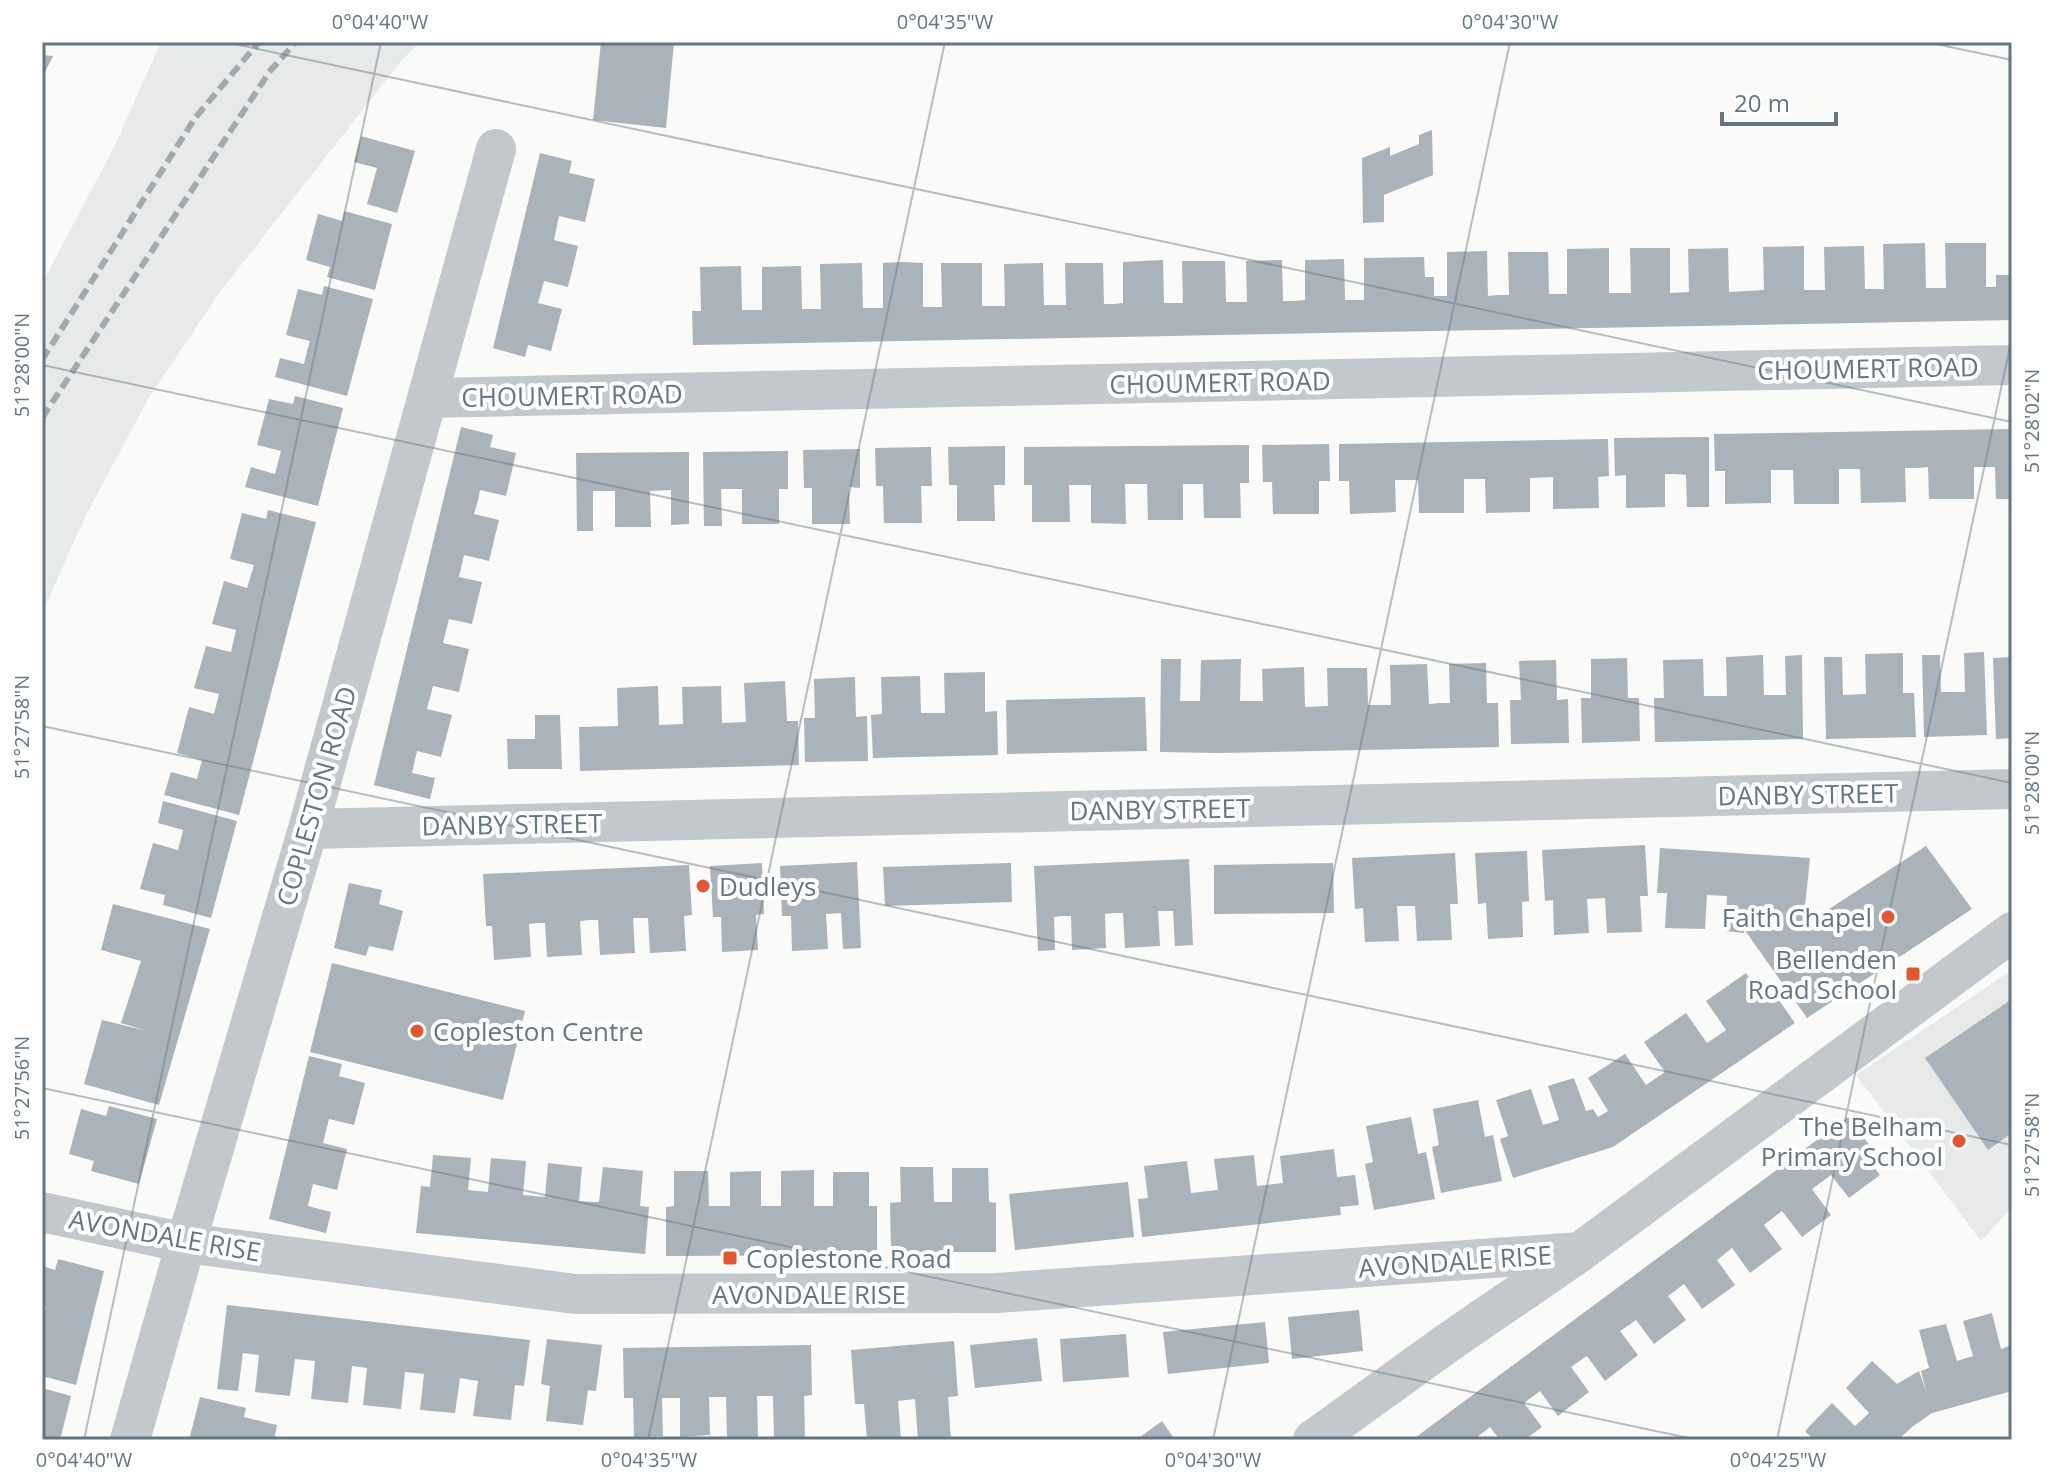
<svg xmlns="http://www.w3.org/2000/svg" width="2054" height="1482" viewBox="0 0 2054 1482" font-family="'Open Sans',sans-serif">
	<style>
		.built { fill: #e8e9e9 }
		.building { fill: #aab3b9 }
		.lines { fill: none; stroke-linecap: round; stroke-linejoin: round }
		.street { stroke: #c3c8cc; stroke-width: 40 }
		.rail { stroke: #a2aab0; stroke-width: 6; stroke-dasharray: 12 6; stroke-linecap: butt }
		.ticks { fill: none; stroke: #657683; stroke-width: 2; stroke-opacity: 0.45 }
		.poi-dot { fill: #e4572e; stroke: #fff; stroke-width: 3 }
		.labels { text-anchor: middle; dominant-baseline: central; stroke-width: 8; stroke-linejoin: round; paint-order: stroke }
		.street-label { font-size: 26px; fill: #657683; stroke: #fff }
		.poi-label { font-size: 26px; fill: #657683; stroke: #fff; text-anchor: start }
		.neatline { fill: none; stroke: #657683; stroke-width: 3 }
		.ticks-label { font-size: 20px; text-anchor: middle; fill: #657683 }
	</style>
	<rect width="100%" height="100%" fill="#fafaf8"/>
	<path class="built" d="M161,42H420L401,61L220,292L148,399L86,515L42,613V284L114,147Z
		M2012,970V1207L1981,1241L1856,1075Z"/>
	<path class="building" d="M601,42H674L666,128L593,120Z
		M42,55L53,56L42,78Z
		M1432,130L1433,175L1384,195V222L1363,223L1362,158L1390,147V156L1419,144V135Z
		M361,136L415,151L397,213L367,204L377,168L354,162Z
		M540,153L572,161L569,173L595,179L585,222L559,216L554,240L578,246L568,287L544,281L538,303L562,309L551,351L528,345L525,357L493,348Z
		M344,211L392,224L375,290L327,277L330,267L306,260L318,214L342,221Z
		M1925,243L1926,288H1946L1945,243H1986V287H1996V275H2012V320L693,345L692,311H701L700,267L741,266L742,310H762V267L801,266L802,309H821L820,264L862,263L863,308H883V263L902,262L923,263V307H942L941,263H982V306H1005L1004,264L1043,263L1044,305H1066L1065,263H1103L1104,304H1114L1123,303V262L1163,260L1164,303H1183L1182,261H1225L1226,302H1247L1246,261L1282,260L1283,301H1295L1305,300V260L1344,259L1345,300H1364V258L1424,257L1425,277H1434V296H1447V252L1487,251L1488,296L1499,295H1509L1508,252H1548L1549,294H1567V249L1609,248V293H1631L1630,248H1670V293L1689,292L1688,249L1728,248L1729,292L1764,290L1763,247L1804,246V290H1825L1824,247L1864,246L1865,289H1884L1883,244Z
		M324,286L373,299L347,396L275,377L280,358L304,364L307,351L310,341L286,335L298,289L322,295Z
		M295,396L343,408L318,506L245,487L251,467L275,474L281,451L257,445L269,399L293,404Z
		M461,427L493,435L490,447L516,453L506,496L480,490L478,500L474,514L499,520L489,561L464,555L459,577L482,582L472,624L449,619L443,643L469,649L459,692L433,686L427,709L452,715L441,757L417,751L412,773L435,778L430,799L374,785Z
		M2012,429V499H1996L1995,467H1974V499H1929L1928,467L1917,468H1905L1906,502L1861,503L1860,469H1839V504H1794L1793,470H1771V503L1725,504V471H1715L1714,434Z
		M1709,437V507H1687L1686,475L1675,474H1665V507L1626,508V475L1615,476L1614,438Z
		M1608,439L1609,476L1598,477L1599,508L1553,509V477L1530,478V512L1486,513L1485,479H1464V513H1419L1418,480H1395L1396,512L1350,514L1349,481H1339V444Z
		M1329,444L1330,481H1319V514H1273L1272,482H1263L1262,445Z
		M1249,445V483H1240L1241,518H1204L1203,484H1183V520H1148L1147,484H1125L1126,524L1091,523V485H1069L1070,522H1032V485H1024V447Z
		M1005,446V485H994L995,521H957V485H949L948,447Z
		M931,447L932,486H921L922,523H884L883,486H876L875,448Z
		M860,449V488L849,487L850,524H812V488H804L803,450Z
		M788,451V489H779V524H742V489H721L722,526H704L703,452Z
		M689,452V524L671,525V490L650,491L651,527H615V491H593V531H577L576,453Z
		M268,510L316,522L239,815L164,795L171,772L197,779L202,760L177,753L189,707L214,714L219,694L194,688L206,646L231,652L236,630L212,624L224,581L247,588L254,565L230,559L242,513L266,519Z
		M1984,652L1987,735L1924,737L1922,655H1940L1941,692H1965L1964,653Z
		M1903,653V693H1914L1916,737L1826,739L1824,657H1842L1843,695L1866,694L1865,654Z
		M1763,655L1764,695H1786L1785,656L1802,655L1803,739L1655,742L1654,698H1664L1663,660L1703,659L1704,696H1727L1726,657Z
		M2012,657V738L1996,739L1993,658Z
		M1627,658L1628,698H1639L1640,741L1582,743L1581,698H1591V659Z
		M1161,659H1181L1180,701H1200L1201,660L1241,659L1240,701H1263L1262,669L1304,667L1305,707L1328,706L1327,668H1367L1368,705H1391L1390,665L1427,664L1429,704L1440,703H1450L1449,664L1486,663L1487,703H1498L1499,747L1220,753L1160,752Z
		M1556,660L1557,700L1568,699L1569,743L1511,744L1510,700H1521L1519,661Z
		M985,672V712L997,711L998,755L873,758L871,715L882,714L881,677L920,676L921,713H945L944,673Z
		M855,677L856,717L867,716L868,761L805,762L804,718H815L814,679Z
		M785,681L787,721H798L799,765L580,771L579,727L618,726L617,688L658,686L659,725L683,724L682,687L721,686L722,723L746,722L744,683Z
		M1145,697L1147,751L1007,754L1006,700Z
		M535,715H560L562,769H508L507,739H535Z
		M163,801L237,821L211,918L163,905L165,895L140,889L153,843L178,850L183,830L158,823Z
		M1645,845L1648,896H1640L1642,932L1607,933L1605,898L1587,899L1589,933L1554,935L1553,900L1545,901L1542,850Z
		M1926,846L1972,909L1807,1018L1744,929V933L1725,931L1727,896L1707,895L1705,929L1665,928L1667,893H1657L1660,848L1810,858L1803,926Z
		M1527,851L1529,901L1522,902L1523,937L1488,939L1486,903L1478,904L1475,853Z
		M1455,853L1458,904H1450L1452,940L1417,941L1415,906H1397L1399,941L1365,942L1363,908L1355,909L1352,858Z
		M1189,859L1193,945L1175,946L1173,911H1158L1160,946L1125,948L1123,913H1114L1105,914L1106,948L1072,950L1071,916H1062L1054,917L1055,950L1038,951L1034,866Z
		M857,862L861,948L843,949L841,913L826,914L828,949L792,951L791,916H782L780,866Z
		M762,863L764,914L756,915L758,950L722,952L721,917H713L710,866Z
		M1011,863L1012,902L885,906L883,867Z
		M1333,863L1334,913L1214,914V865Z
		M689,865L692,915L684,916L686,951L650,953L648,918H633L635,953L600,955L598,920H589L580,921L582,955L547,957L545,923H538L529,924L531,957L494,960L492,926H486L483,874Z
		M349,883L382,890L379,904L403,911L393,951L369,946L366,956L334,948Z
		M113,904L210,929L159,1105L84,1084L102,1020L147,1031L121,1023L141,961L101,950Z
		M332,963L525,1011L503,1100L310,1052Z
		M1746,973L1766,1002L1776,996L1795,1023L1613,1147L1513,1178L1500,1139L1508,1136L1496,1100L1531,1089L1543,1125L1550,1123L1559,1120L1548,1086L1574,1078L1586,1111L1593,1109L1598,1117L1608,1111L1588,1078L1625,1054L1646,1085L1665,1072L1644,1042L1686,1013L1707,1043L1716,1037L1726,1030L1706,1001Z
		M2012,999V1133L1988,1150L1925,1058Z
		M309,1056L342,1064L339,1076L365,1083L354,1125L329,1119L323,1143L347,1149L337,1190L313,1184L308,1206L331,1212L326,1233L269,1219Z
		M1478,1100L1485,1137L1493,1135L1502,1181L1441,1193L1432,1147L1439,1145L1433,1109Z
		M109,1106L157,1119L139,1184L91,1171L94,1161L69,1154L81,1109L106,1116Z
		M1411,1117L1418,1154L1426,1152L1435,1199L1374,1210L1365,1164L1373,1162L1366,1126Z
		M1848,1117L1870,1146L1862,1152L1880,1175L1849,1198L1831,1175L1812,1189L1831,1215L1802,1237L1782,1211L1764,1225L1782,1249L1750,1273L1732,1248L1717,1260L1735,1285L1702,1309L1684,1284L1668,1296L1686,1320L1654,1344L1636,1320L1629,1325L1620,1331L1638,1355L1605,1381L1587,1356L1571,1367L1589,1392L1558,1416L1540,1391L1524,1403L1542,1427L1524,1440H1500L1490,1427L1476,1438L1477,1440H1412Z
		M1334,1149L1337,1177L1355,1175L1359,1205L1340,1207L1341,1215L1142,1237L1138,1199L1148,1198L1144,1166L1187,1161L1191,1193L1218,1190L1214,1159L1254,1155L1257,1186L1283,1183L1280,1156Z
		M433,1155L471,1158L468,1190L488,1192L491,1158L526,1161L523,1195L545,1197L548,1163L582,1167L579,1201L592,1202H599L603,1167L643,1171L640,1206L649,1207L645,1254L416,1233L421,1186L430,1187Z
		M900,1167H933L934,1202H952V1168H988L989,1202L996,1203V1252H891L890,1203L901,1202Z
		M814,1170V1206H833V1172H869V1206H877V1255L666,1256V1207L674,1206V1171H708L709,1206H730V1172L761,1171V1206H781V1171Z
		M1128,1182L1134,1237L1015,1250L1009,1194Z
		M58,1259L104,1271L76,1385L42,1376V1327L46,1307L42,1306V1266L55,1270Z
		M227,1305L530,1340L524,1386L515,1385L511,1420L473,1416L478,1381L460,1378L455,1413L420,1410L424,1374L405,1372L401,1409L363,1405L367,1368L352,1366L348,1403L311,1399L315,1361L295,1359L290,1396L272,1394L255,1392L259,1355L243,1353L238,1391L217,1389Z
		M1359,1310L1363,1351L1292,1359L1288,1317Z
		M1992,1313L2001,1349L2009,1346L2012,1358V1391L1932,1413L1912,1427L1898,1440H1814L1805,1431L1832,1403L1855,1426L1869,1413L1846,1388L1872,1361L1897,1384L1919,1371L1926,1391L1921,1371L1929,1368L1919,1330L1946,1324L1957,1361L1973,1356L1963,1321Z
		M1265,1322L1269,1363L1168,1374L1163,1332Z
		M1126,1334L1129,1377L1063,1382L1060,1339Z
		M1037,1338L1042,1381L975,1388L970,1345Z
		M547,1339L602,1345L596,1391L588,1390L583,1425L546,1421L550,1386L541,1384Z
		M954,1341L958,1396L948,1397L951,1440H918L915,1399L898,1401L901,1440H867L864,1404H855L851,1350Z
		M811,1345L812,1395L804,1396L805,1438L774,1439L773,1396H757L758,1437L727,1438L726,1397H709L710,1435L680,1437V1398H662L663,1436L634,1437L633,1398H624L623,1348Z
		M42,1388L71,1396L60,1440H42Z
		M200,1397L246,1408L244,1417L277,1425L274,1440H189Z
		M1162,1421L1175,1440H1136Z"/>
	<g class="lines">
		<path class="street" d="M427,398L2012,365
			M308,829L2012,789
			M42,1212L186,1243L575,1294L996,1293L1580,1252
			M130,1440L186,1243L308,829L496,149
			M1313,1440L1446,1344L1580,1252L2012,932"/>
		<path class="rail" d="M42,360L195,118L259,42
			M42,418L270,71L296,42"/>
	</g>
	<path class="ticks" d="M225,42L2012,422M1926,42L2012,60M42,365L2012,783M42,726L2012,1145M42,1088L1698,1440M84,1440L381,42M648,1440L945,42M1213,1440L1510,42M1777,1440L2012,337"/>
	<g class="poi-dot">
		<circle cx="703" cy="886" r="8"/>
		<circle cx="1888" cy="917" r="8"/>
		<rect x="1905" y="966" width="16" height="16" rx="4"/>
		<circle cx="417" cy="1031" r="8"/>
		<circle cx="1959" cy="1141" r="8"/>
		<rect x="722" y="1250" width="16" height="16" rx="4"/>
	</g>
	<g class="labels">
		<g class="street-label">
			<text transform="translate(1868 368) rotate(-1)">CHOUMERT ROAD</text>
			<text transform="translate(1220 382) rotate(-1)">CHOUMERT ROAD</text>
			<text transform="translate(572 395) rotate(-1)">CHOUMERT ROAD</text>
			<text transform="translate(1808 794) rotate(-1)">DANBY STREET</text>
			<text transform="translate(316 796) rotate(-74)">COPLESTON ROAD</text>
			<text transform="translate(1160 809) rotate(-1)">DANBY STREET</text>
			<text transform="translate(512 824) rotate(-1)">DANBY STREET</text>
			<text transform="translate(165 1235) rotate(10)">AVONDALE RISE</text>
			<text transform="translate(1455 1261) rotate(-4)">AVONDALE RISE</text>
			<text x="809" y="1294">AVONDALE RISE</text>
		</g>
		<g class="poi-label">
			<text x="719" y="886">Dudleys</text>
			<text x="1872" y="917" text-anchor="end">Faith Chapel</text>
			<text x="1897" y="959" text-anchor="end">Bellenden<tspan x="1897" dy="30">Road School</tspan></text>
			<text x="433" y="1031">Copleston Centre</text>
			<text x="1943" y="1126" text-anchor="end">The Belham<tspan x="1943" dy="30">Primary School</tspan></text>
			<text x="746" y="1258">Coplestone Road</text>
		</g>
	</g>
	<rect width="2054" height="1482" fill="none" stroke="#ffffff" stroke-width="88"/>
	<path d="M1722 112v12h114v-12" fill="none" stroke="#657683" stroke-width="4"/>
	<text x="1734" y="112" font-size="24" fill="#657683" stroke="#ffffff" stroke-width="6" paint-order="stroke">20 m</text>
	<rect x="44" y="44" width="1966" height="1394" class="neatline"/>
	<g class="ticks-label">
		<text x="380" y="29">0°04'40"W</text>
		<text x="945" y="29">0°04'35"W</text>
		<text x="1510" y="29">0°04'30"W</text>
		<text transform="translate(22 365) rotate(-90)" y="7">51°28'00"N</text>
		<text transform="translate(2032 421) rotate(-90)" y="7">51°28'02"N</text>
		<text transform="translate(22 727) rotate(-90)" y="7">51°27'58"N</text>
		<text transform="translate(2032 783) rotate(-90)" y="7">51°28'00"N</text>
		<text transform="translate(22 1088) rotate(-90)" y="7">51°27'56"N</text>
		<text transform="translate(2032 1145) rotate(-90)" y="7">51°27'58"N</text>
		<text x="84" y="1467">0°04'40"W</text>
		<text x="649" y="1467">0°04'35"W</text>
		<text x="1213" y="1467">0°04'30"W</text>
		<text x="1778" y="1467">0°04'25"W</text>
	</g>
</svg>
